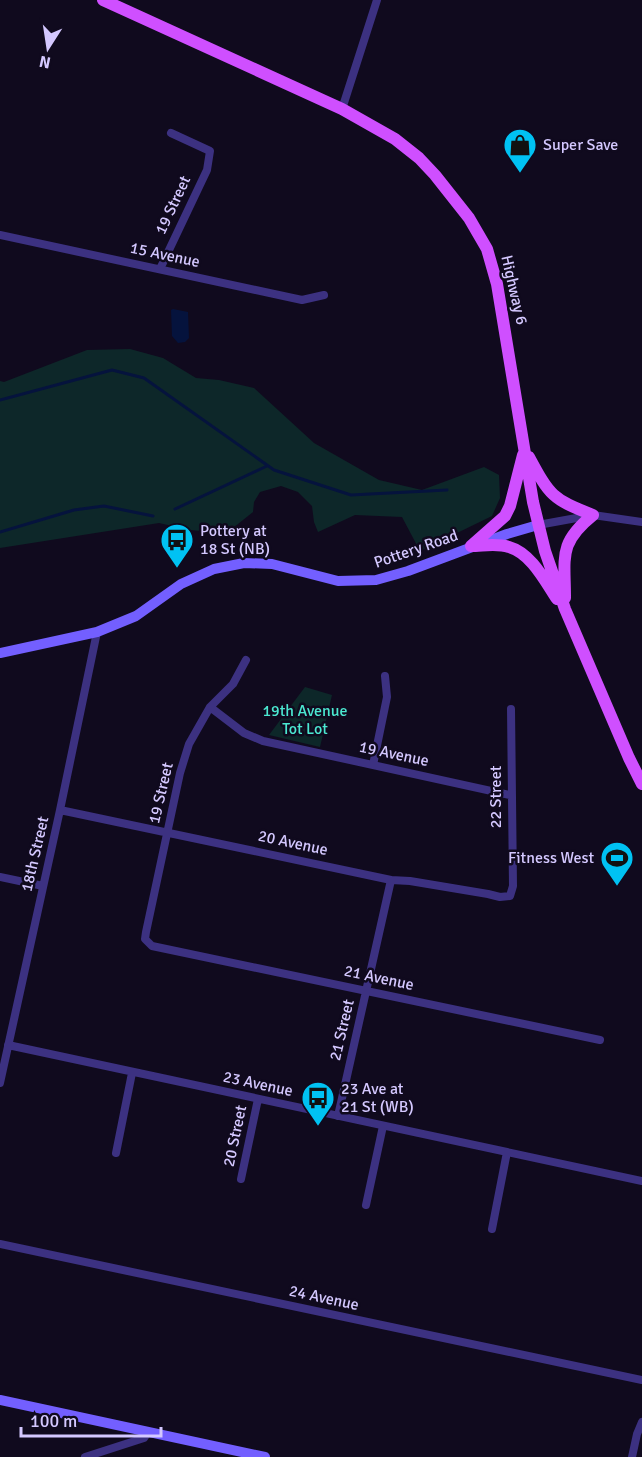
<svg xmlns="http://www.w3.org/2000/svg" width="642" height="1457" viewBox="0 0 642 1457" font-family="Signika,sans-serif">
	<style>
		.green { fill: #0d2729 }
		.water { fill: #05133d }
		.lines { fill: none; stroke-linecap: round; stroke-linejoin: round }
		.stream { stroke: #05133d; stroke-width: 3 }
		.street { stroke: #3c3181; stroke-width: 8 }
		.secondary { stroke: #735fff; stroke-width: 10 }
		.primary { stroke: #cf4fff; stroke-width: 12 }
		.labels { text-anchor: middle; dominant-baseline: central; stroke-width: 5; stroke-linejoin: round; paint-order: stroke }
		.poi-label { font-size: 16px; fill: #d4c8ff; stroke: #100a1e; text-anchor: start }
		.street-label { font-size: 16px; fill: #d4c8ff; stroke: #100a1e }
		.park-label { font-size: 16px; fill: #4be8d1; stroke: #100a1e }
	</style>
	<rect width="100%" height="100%" fill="#100a1e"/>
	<path class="green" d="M130,349L163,358L196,378L219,380L254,388L314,443L379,480L422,490L484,467L499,475L500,498L492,516L420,551L402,517L355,515L318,532L314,522L312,506L298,492L281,486L260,492L254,502L253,512L233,528L212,532L190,530L159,523L0,548V381L4,382L87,350Z
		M305,687L332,695L320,747L269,735Z"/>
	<path class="water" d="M173,309L188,312L189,338L185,342L178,343L172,336L171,310Z"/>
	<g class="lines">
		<path class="stream" d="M0,400L112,370L144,378L274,470L351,495L447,490
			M175,509L267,466
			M0,532L74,510L104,506L153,516"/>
		<path class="street" d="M342,109L377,0
			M0,235L302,300L324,295
			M160,269L207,170L210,151L171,133
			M538,525L593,515L642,522
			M246,660L233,684L210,707L189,744L180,773L146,932L145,939L152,946L600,1040
			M210,707L244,733L263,741L510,795
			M373,765L387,697L385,676
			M60,810L391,880L410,881L488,894L500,897L510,896L513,886L511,709
			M0,877L43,886
			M8,1045L642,1181
			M0,1083L60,810L97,632
			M338,1116L391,880
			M116,1153L132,1073
			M241,1179L258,1099
			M366,1205L383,1126
			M492,1229L507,1152
			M0,1244L642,1380
			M85,1457L144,1438L148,1432
			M632,1457L637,1434L642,1422"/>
		<path class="secondary" d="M0,653L97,632L136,616L181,584L214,569L244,563L272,564L338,581L376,580L408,571L507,534L538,525
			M0,1400L265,1457"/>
		<path class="primary" d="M103,0L342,109L395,139L419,158L435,175L469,218L487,249L497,284L533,502L545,551L565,609L629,758L642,784
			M529,457C550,496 552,499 593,515C558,543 565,557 565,598
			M471,546C483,546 497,543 509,547C531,553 545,581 557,599
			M471,546L505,516L510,506L523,455"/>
	</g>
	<defs>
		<g id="shop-pin" transform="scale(1.725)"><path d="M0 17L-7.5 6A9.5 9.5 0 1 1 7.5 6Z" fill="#00c2f3" stroke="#100a1e"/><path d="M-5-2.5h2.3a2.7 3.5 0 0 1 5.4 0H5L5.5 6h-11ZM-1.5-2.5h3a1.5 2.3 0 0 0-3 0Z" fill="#111"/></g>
		<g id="bus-pin" transform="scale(1.725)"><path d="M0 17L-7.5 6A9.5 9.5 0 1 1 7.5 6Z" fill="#00c2f3" stroke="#100a1e"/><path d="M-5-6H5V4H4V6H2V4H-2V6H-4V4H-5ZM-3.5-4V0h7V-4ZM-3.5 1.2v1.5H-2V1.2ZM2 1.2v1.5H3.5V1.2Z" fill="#111"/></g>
		<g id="stadium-pin" transform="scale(1.725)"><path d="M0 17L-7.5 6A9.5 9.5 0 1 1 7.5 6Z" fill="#00c2f3" stroke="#100a1e"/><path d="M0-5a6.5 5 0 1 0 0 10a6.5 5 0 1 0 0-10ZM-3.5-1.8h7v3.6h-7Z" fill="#111"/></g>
	</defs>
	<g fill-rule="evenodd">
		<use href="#shop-pin" x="520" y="145"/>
		<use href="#bus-pin" x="177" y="540"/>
		<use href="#stadium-pin" x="617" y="858"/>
		<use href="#bus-pin" x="318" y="1098"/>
	</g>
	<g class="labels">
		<g class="poi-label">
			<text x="543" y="145">Super Save</text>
			<text x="200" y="531">Pottery at<tspan x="200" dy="18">18 St (NB)</tspan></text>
			<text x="594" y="858" text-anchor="end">Fitness West</text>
			<text x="341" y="1089">23 Ave at<tspan x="341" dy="18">21 St (WB)</tspan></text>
		</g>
		<g class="street-label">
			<text transform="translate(173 205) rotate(-65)">19 Street</text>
			<text transform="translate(165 255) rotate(12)">15 Avenue</text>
			<text transform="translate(514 290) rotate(77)">Highway 6</text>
			<text transform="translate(416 549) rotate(-19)">Pottery Road</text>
			<text transform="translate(394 754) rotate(12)">19 Avenue</text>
			<text transform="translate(161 793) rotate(-77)">19 Street</text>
			<text transform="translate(496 797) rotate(-90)">22 Street</text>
			<text transform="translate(293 843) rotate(12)">20 Avenue</text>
			<text transform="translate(35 854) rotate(-77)">18th Street</text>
			<text transform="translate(379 978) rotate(12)">21 Avenue</text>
			<text transform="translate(342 1030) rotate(-77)">21 Street</text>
			<text transform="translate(258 1084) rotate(12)">23 Avenue</text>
			<text transform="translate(235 1136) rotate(-78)">20 Street</text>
			<text transform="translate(324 1298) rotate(12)">24 Avenue</text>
		</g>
		<g class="park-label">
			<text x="305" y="711">19th Avenue<tspan x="305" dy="18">Tot Lot</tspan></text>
		</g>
	</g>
	<g transform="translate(48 48) rotate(192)" stroke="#100a1e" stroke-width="4.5" paint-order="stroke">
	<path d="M0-4.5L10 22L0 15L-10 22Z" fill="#d4c8ff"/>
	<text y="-9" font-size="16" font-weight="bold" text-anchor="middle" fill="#d4c8ff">N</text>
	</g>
	<path d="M21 1427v9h140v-9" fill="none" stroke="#d4c8ff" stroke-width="3"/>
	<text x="30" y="1427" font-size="18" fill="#d4c8ff" stroke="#100a1e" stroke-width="4.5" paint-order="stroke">100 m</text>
</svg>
